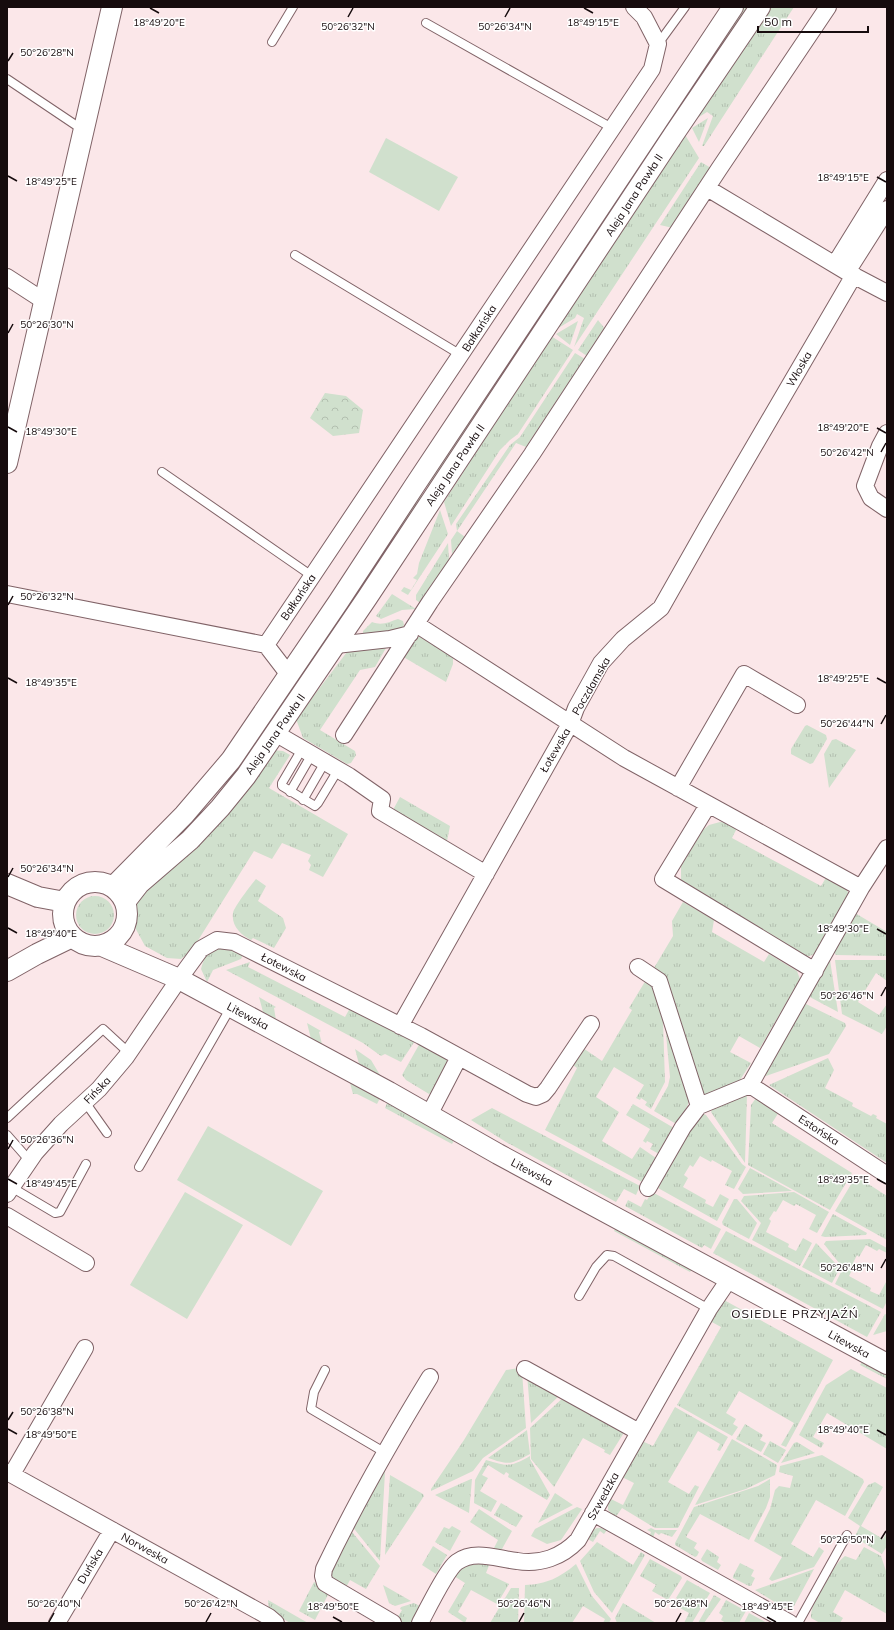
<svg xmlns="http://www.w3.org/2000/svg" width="894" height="1630" viewBox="0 0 894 1630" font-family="Mulish,sans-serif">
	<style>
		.grass { fill: url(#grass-tufts) }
		.park { fill: url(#park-crowns) }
		.garden { fill: #d0e0cd }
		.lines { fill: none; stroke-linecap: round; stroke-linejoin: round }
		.service-casing { stroke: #806367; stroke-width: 10 }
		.minor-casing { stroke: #806367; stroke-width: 18 }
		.tertiary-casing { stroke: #806367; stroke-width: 22 }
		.service { stroke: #fff; stroke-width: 8 }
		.minor { stroke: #fff; stroke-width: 16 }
		.tertiary { stroke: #fff; stroke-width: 20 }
		.ticks { fill: none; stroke: #160b0d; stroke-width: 1.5 }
		.labels { text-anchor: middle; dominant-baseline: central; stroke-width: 3; stroke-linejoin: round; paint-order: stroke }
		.street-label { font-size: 11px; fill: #160b0d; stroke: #fff }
		.neighbourhood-label { font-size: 12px; letter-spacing: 1px; fill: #160b0d; stroke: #fff }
		.ticks-label { font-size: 10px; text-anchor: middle; fill: #160b0d; stroke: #fff; stroke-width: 3; stroke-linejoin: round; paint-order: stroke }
	</style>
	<defs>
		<pattern id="grass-tufts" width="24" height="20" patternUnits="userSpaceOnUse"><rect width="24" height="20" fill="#d0e0cd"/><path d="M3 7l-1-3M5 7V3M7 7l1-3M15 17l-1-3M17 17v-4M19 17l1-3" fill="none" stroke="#b2bfaf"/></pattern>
		<pattern id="park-crowns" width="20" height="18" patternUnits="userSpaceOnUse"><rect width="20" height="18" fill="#d0e0cd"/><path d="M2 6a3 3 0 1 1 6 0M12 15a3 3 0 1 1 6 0" fill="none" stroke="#b2bfaf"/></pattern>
	</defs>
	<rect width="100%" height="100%" fill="#fbe7e9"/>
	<path class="grass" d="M740,7H750L679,114L672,109Z
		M769,7H794L704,146H702L713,116L707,112L691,122Z
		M708,118L699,142L692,128Z
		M658,130L664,134L540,321L534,317Z
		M684,133L699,158L574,347L584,318L577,314L575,318L555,330Z
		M701,162L711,168L673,228L660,225Z
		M598,320L605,329L587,356L578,350Z
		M578,321L570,345L556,334Z
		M530,323L537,328L431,488L423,483Z
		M551,336L573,350L518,434L510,440L500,450L451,526L444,502Z
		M575,353L585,359L526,447L516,443L457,531L465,537L452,554L451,540L457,531L456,524L510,445L520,437Z
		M417,492L425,497L296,691L288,686Z
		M440,510L448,534L408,595L401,591L404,587L411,590L417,580L413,578L417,574L419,563Z
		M448,543L449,560L420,603L416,600V595Z
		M392,594L416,609L402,610L381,619L376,616Z
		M398,619L403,621L404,625L401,630L366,635L363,634V631L372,622C382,626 389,622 398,619Z
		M417,637H423L453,658V664L446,682L400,655Z
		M385,644L386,648L375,667L360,670L320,730L355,751L356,755L351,763L347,764L303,738L296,719L350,648Z
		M807,725L826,735L827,739L813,763L810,764L791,754V749L805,726Z
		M836,739L856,750L829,788L824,754L832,740Z
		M272,750L283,751L290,755L269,788L348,834L323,877L309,870L311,865L308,861L311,855L282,843L272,859L254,851L192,950L181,959L167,958L145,946L132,922L135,900Z
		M400,797L450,826L447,841L442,844L394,814V808Z
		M720,822L729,823L737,828L732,838L821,886L827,876C836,881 848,884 849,897L816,953L810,956H798L693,888L687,889L681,880V866L703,830L709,825Z
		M256,879L266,886L258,901L283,918L286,928L274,948L253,938L251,940C241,935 231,926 233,913C234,907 251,885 256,879Z
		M76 915a19 19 0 1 1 38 0a19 19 0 1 1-38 0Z
		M683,902L714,920L712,932L764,962L769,954L797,971L800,979L760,1048L739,1036L730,1052L751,1063L738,1083L704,1097L699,1093L661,972L654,968L673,936L672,921Z
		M855,913L887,932V956L836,955L833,951Z
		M229,947L244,953L241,959L213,970L207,982L201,969C206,951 210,948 229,947Z
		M829,959L830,960L838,1012L806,995Z
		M835,960H887V981L876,973L858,1002L879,1015L887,1004V1026L882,1034L842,1014Z
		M250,962L248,967L345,1017L350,1008L415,1041L401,1062L385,1054L381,1056L363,1043L226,970Z
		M649,975L664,1016L663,1021L665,1082L651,1109L645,1105L647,1102L641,1098L640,1100L636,1098L644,1085L614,1067L596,1097L619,1112L602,1141L632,1159L640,1147L656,1158L642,1182L545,1130L577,1068L570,1063L580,1046L602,1061L632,1010L629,1008Z
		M259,997L276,1007L274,1008L276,1020L263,1012Z
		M802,1002L845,1023L846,1026L829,1054L763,1077Z
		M307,1023L321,1031L319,1032L322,1044L311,1039Z
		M665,1023L690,1100L678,1125L654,1111L668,1086L670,1077Z
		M420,1043L446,1058L448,1062L432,1092L429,1094L406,1080L402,1075Z
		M355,1049L371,1060L380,1075L359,1064Z
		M828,1058L834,1070L825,1088L853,1103L852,1106L871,1116L873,1114L877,1116L876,1118L887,1124V1163L769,1085Z
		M350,1083L380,1098L377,1104L357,1094H353Z
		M747,1094L745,1163L711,1112L713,1108Z
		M756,1098L779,1112L772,1123L852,1173L830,1210L748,1165L751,1105Z
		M387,1103L455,1139L452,1144L385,1108Z
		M633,1104L674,1128L659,1154L650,1149L653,1144L647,1141L646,1143L643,1141L650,1129L626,1115Z
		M492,1108L640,1186L636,1195L624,1189L616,1202L506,1142L471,1120Z
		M700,1112L706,1115L742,1164L746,1167L734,1189L725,1185L732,1171L712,1160L711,1162L700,1156L693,1167L690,1165L684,1175L688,1178L683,1187L706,1200L705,1203L713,1207L720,1194L729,1199L717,1221L658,1188Z
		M750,1168L792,1191L743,1194L738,1189Z
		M856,1176L887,1196V1240L835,1211Z
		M652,1192L721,1229L711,1249L704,1245L702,1248L625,1206L628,1200L641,1207L645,1199L647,1200Z
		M794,1192L829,1212L817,1233L809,1229L816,1215L796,1204L794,1206L783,1200L776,1212L774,1211L769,1219L771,1221L766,1232L789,1244L788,1247L796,1251L803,1238L812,1243L800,1266L752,1240L761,1223L741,1201L744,1196Z
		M734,1199H737L757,1223L749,1239L723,1225L722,1222Z
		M833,1214L867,1233L866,1235L825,1237L821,1236Z
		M617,1225L694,1266L690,1272L614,1231Z
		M726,1231L881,1312L867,1337L713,1253Z
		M870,1239L887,1248V1253L879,1249L877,1251L866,1245L859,1257L857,1255L853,1263L855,1264L849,1276L871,1288L870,1291L879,1295L886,1282H887V1301L883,1309L835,1284L843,1268L824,1244L826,1241Z
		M816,1243L840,1268L832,1283L802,1267Z
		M724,1300L833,1360L786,1447L781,1445L794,1423L739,1391L726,1413L736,1419L733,1424L738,1427L732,1436L677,1405L721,1327L710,1321Z
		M885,1314L887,1315V1331L873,1335Z
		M864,1359L887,1372V1379L860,1365Z
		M519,1368L522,1371L526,1428L483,1458L473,1471L431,1491V1489L464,1440L506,1370Z
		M851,1369L887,1388V1449L827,1413L813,1437L824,1443L821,1448L799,1435L826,1385Z
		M527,1374L561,1394L531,1423Z
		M565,1396L625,1431L610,1455L604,1452L605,1450L583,1438L554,1487L531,1459L530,1428Z
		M675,1407L728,1437L720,1451L717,1450L720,1444L698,1431L668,1482L689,1494L695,1485L699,1487L678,1528H655L622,1508L615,1518L608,1510V1505L611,1499L623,1505L634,1483L622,1477L642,1441L653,1446Z
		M745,1424L763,1435L760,1440L766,1443L761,1452L736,1439Z
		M527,1430L530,1454C510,1465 509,1465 488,1458Z
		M732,1439L777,1465L775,1475L746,1489L695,1505Z
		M770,1441L786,1450L778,1463L763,1454Z
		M797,1442L815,1453L781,1463L794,1443Z
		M822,1455L863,1479L864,1482L845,1516L816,1500L791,1544L813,1557L819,1547L824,1551L814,1567L772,1581L769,1579L782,1557L754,1541L770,1509L775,1490L779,1486L790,1488L793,1476L779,1472L780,1466Z
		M530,1456V1459L550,1495L547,1500L508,1477L509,1474L506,1472L504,1475L488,1465L482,1475L488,1478L480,1491L497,1501L491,1512L474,1503L475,1480L486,1460C508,1466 509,1468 530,1456Z
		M381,1464L385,1472L380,1561L351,1525Z
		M390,1475L423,1494L424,1496L385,1555Z
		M471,1479H472L469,1513L435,1495Z
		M770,1479V1497L766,1508L749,1540L700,1514L686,1537L697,1543L694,1548L699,1552L697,1556L695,1557L675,1545V1543L694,1507L758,1486Z
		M875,1482L883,1487L861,1526L883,1539L887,1532V1546L882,1554L856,1538L855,1536L860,1526L848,1518L868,1485Z
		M555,1493L573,1505L538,1523Z
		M501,1503L523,1516L516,1527L494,1515Z
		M577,1507L582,1509L561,1540L547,1544L531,1536L535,1529Z
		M479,1509L512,1531L502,1549L498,1550L494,1548L498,1540L470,1522Z
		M452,1526L461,1531L450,1551L435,1542L444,1527L449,1529Z
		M348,1527L380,1566L366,1589L350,1580L344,1591C339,1587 331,1582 330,1574C329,1561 343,1540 348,1527Z
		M597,1528H601L607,1530L604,1534L600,1531L593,1542L586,1538L593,1530Z
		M651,1528L655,1530H677L672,1537L661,1533L659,1535L655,1532L653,1538L649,1537L651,1532L647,1530Z
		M597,1542L633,1565L641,1552L645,1555L612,1613L594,1592L580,1561Z
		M433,1546L447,1555L436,1574L422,1565Z
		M864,1547L881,1556L887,1574V1614L845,1590L833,1612L843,1618L840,1623H820L811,1618C810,1602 833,1565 845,1556L856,1560Z
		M707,1549L719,1557L717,1562L721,1565L718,1570L702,1561L701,1559Z
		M650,1559L681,1576L682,1578L668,1600L652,1591L656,1585L640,1576Z
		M486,1562L490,1563L486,1573L509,1584L497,1604L471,1590L458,1612L467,1618L465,1623L448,1612L465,1583L454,1576C460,1566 475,1564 486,1562Z
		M740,1563L754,1570L751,1576L755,1578L751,1586H749L733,1578V1576Z
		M576,1564L592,1596L611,1619L609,1623H603L605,1619L583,1606L572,1623H524L525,1585C547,1584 559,1578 576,1564Z
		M814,1569L794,1606L790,1609H786L755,1590Z
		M687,1580L710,1593L692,1623H684L689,1613L680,1608L683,1602L676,1598Z
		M314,1582L330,1591L315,1620L299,1611Z
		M383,1585L411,1601L395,1606L389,1603Z
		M511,1588H519L518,1623H490Z
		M714,1595L721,1599L704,1623H698Z
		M268,1600L308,1623H290L269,1610Z
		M726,1600L746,1611L739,1623H726L721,1620L723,1616L719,1613Z
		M414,1603L420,1606L416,1617L412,1622L403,1623L396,1620L402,1610L400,1609L401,1607Z
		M623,1603L656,1623H617L615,1618Z
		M749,1613L767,1623H744Z"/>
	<path class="park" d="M325,393L346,396L363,410L359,433L333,436L310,418Z"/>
	<path class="garden" d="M386,138L458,177L439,211L369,172Z
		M208,1126L323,1191L291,1246L177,1180Z
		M185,1192L243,1225L187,1319L130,1285Z"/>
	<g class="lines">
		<g class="service-casing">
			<path id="service" d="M426,23L612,128
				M272,42L293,7
				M658,44L685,7
				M7,79L83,130
				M295,255L461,355
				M162,472L312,576
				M302,749L282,783V786L315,806L318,803L338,770
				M290,792L312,754
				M303,800L325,762
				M85,1102L107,1133
				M7,1118L103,1029L129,1053
				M7,1135L29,1160
				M139,1167L231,1007
				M11,1187L55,1213L60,1212L86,1164
				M579,1296L596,1267L607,1255L614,1256L709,1309
				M325,1370L314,1392L311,1409L384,1452
				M798,1623L847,1535"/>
		</g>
		<g class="minor-casing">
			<path id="minor" d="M707,188L847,272L887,293
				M835,264L887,180
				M847,272L887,209
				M7,277L44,301
				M887,433L880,446L865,486L871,498L887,509
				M7,594L266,645L289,675
				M416,624L624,758L861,888
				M266,645L652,69L658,44L644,17L634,7
				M336,645L390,639L410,634
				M275,733L349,776L382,799L380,811L486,874
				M344,735L430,602L532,454L719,169L828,7
				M678,788L744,674L797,705
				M708,805L663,879L815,971
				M887,848L861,888L750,1085L887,1175
				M638,967L659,981L699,1106
				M400,1026L570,724L576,708L601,663L623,639L661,608L708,525L854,275
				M429,1115L459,1057
				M648,1188L683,1127L699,1106L750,1085
				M7,1194L35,1153L61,1124L99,1089L126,1057L179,979L201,949L217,940L234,942L421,1036L527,1094L536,1097L543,1094L548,1088L591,1024
				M7,1216L86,1263
				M525,1369L639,1432
				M7,1472L269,1617L276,1623
				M12,1474L85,1348
				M593,1513L790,1623
				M57,1623L112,1530
				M393,1623L325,1583L323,1576L324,1569C356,1502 392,1439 430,1377
				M420,1623C427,1610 447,1569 457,1562C475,1549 497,1559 517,1561C540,1565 562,1557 578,1540L709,1309L730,1278"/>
		</g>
		<g class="tertiary-casing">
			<path id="tertiary" d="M7,463L112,7
				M63 914a32 32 0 1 1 64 0a32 32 0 1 1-64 0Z
				M7,884L38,897L65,902
				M113,887L184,815L231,760L339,601L415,485L733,7
				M125,902L139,884L190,840L220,808L246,776L367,598L674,134L760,7
				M102,946L179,979L389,1092L498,1154L887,1364
				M7,971L37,954L72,937"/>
		</g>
		<use href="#service" class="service"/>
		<use href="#minor" class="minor"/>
		<use href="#tertiary" class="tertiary"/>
	</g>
	<path class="ticks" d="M150,8L159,13M584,8L593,13M348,17L353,8M505,17L510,8M8,61L13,53M8,176L17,181M877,177L886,182M8,333L13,324M8,427L17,432M877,428L886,433M881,452L886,443M8,605L13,596M8,678L17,683M877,678L886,683M881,724L886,715M8,877L13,868M8,928L17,933M877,929L886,934M881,996L886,987M8,1149L13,1140M8,1179L17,1184M877,1179L886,1184M881,1268L886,1259M8,1420L13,1412M8,1429L17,1434M877,1430L886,1435M881,1539L886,1531M333,1617L342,1622M767,1617L776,1622M49,1622L54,1613M206,1622L211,1613M519,1622L524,1613M676,1622L681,1613"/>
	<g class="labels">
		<g class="street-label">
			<text transform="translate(634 195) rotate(-57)">Aleja Jana Pawła II</text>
			<text transform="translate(479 328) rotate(-57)">Bałkańska</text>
			<text transform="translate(799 369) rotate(-60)">Włoska</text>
			<text transform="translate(455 465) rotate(-56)">Aleja Jana Pawła II</text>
			<text transform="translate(298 597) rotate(-56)">Bałkańska</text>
			<text transform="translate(591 686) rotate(-60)">Poczdamska</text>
			<text transform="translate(275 734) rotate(-55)">Aleja Jana Pawła II</text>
			<text transform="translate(555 750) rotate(-60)">Łotewska</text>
			<text transform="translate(284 967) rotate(27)">Łotewska</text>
			<text transform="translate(248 1016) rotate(28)">Litewska</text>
			<text transform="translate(97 1090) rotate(-46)">Fińska</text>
			<text transform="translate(819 1130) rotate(33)">Estońska</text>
			<text transform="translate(532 1172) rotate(28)">Litewska</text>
			<text transform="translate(849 1344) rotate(29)">Litewska</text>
			<text transform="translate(603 1496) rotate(-61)">Szwedzka</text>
			<text transform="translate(145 1548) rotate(29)">Norweska</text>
			<text transform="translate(90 1566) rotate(-59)">Duńska</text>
		</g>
		<g class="neighbourhood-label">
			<text x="795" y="1313">OSIEDLE PRZYJAŹŃ</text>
		</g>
	</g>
	<g class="ticks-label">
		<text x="159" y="26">18°49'20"E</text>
		<text x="593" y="26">18°49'15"E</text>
		<text x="348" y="30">50°26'32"N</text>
		<text x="505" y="30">50°26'34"N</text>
		<text x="47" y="56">50°26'28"N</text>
		<text x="843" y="181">18°49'15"E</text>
		<text x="51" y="185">18°49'25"E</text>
		<text x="47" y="328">50°26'30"N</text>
		<text x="843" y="431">18°49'20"E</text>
		<text x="51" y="435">18°49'30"E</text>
		<text x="847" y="456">50°26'42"N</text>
		<text x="47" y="600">50°26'32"N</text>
		<text x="843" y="682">18°49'25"E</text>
		<text x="51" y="686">18°49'35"E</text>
		<text x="847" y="727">50°26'44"N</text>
		<text x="47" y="872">50°26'34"N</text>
		<text x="843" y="932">18°49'30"E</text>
		<text x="51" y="937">18°49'40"E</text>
		<text x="847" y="999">50°26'46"N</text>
		<text x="47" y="1143">50°26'36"N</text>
		<text x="843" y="1183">18°49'35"E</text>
		<text x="51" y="1187">18°49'45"E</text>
		<text x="847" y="1271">50°26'48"N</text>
		<text x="47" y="1415">50°26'38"N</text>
		<text x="843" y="1433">18°49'40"E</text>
		<text x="51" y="1438">18°49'50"E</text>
		<text x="847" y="1543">50°26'50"N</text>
		<text x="54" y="1607">50°26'40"N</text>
		<text x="211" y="1607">50°26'42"N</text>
		<text x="524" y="1607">50°26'46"N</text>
		<text x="681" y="1607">50°26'48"N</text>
		<text x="333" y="1610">18°49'50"E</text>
		<text x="767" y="1610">18°49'45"E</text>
	</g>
	<rect width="894" height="1630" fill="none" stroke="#160b0d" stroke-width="16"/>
	<path d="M758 26v6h110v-6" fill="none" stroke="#160b0d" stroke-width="2"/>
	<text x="764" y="26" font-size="12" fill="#160b0d" stroke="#ffffff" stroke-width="3" paint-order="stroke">50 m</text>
</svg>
